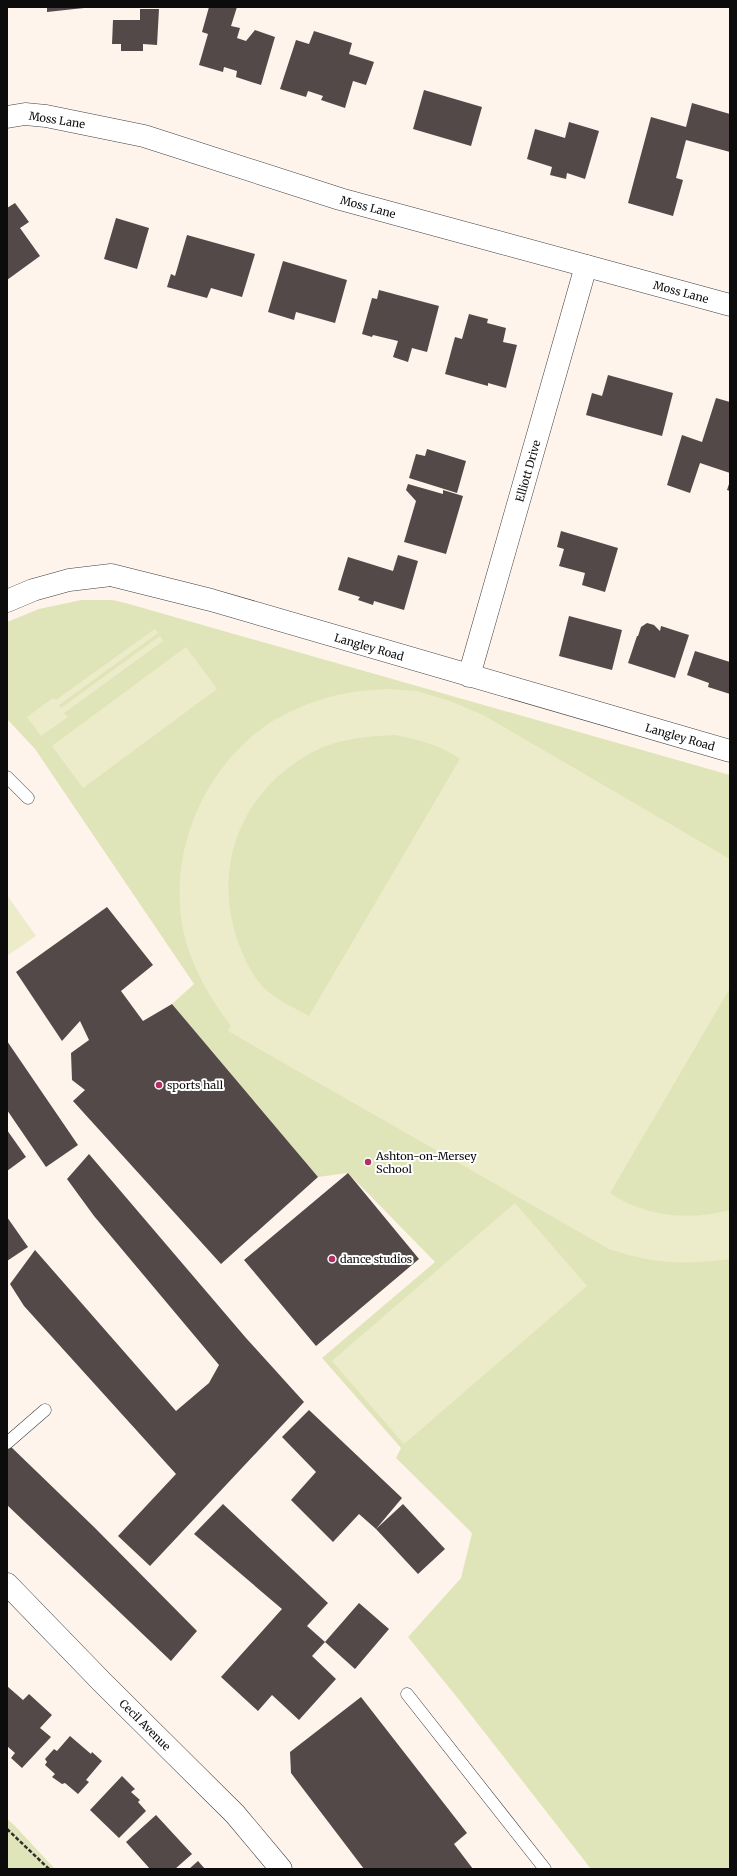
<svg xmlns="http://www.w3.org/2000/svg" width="737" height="1876" viewBox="0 0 737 1876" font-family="Merriweather,serif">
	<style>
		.green { fill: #e0e5b9 }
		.pitch { fill: #edecca; fill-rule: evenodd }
		.building { fill: #544949 }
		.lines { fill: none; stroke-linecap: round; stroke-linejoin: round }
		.service-casing { stroke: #3f3f3f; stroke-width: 13 }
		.minor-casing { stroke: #3f3f3f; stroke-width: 23 }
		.tertiary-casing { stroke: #3f3f3f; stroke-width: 23 }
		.path { stroke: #2e2e2e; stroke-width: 2.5; stroke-dasharray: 4 2; stroke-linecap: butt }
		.service { stroke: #fff; stroke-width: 12 }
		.minor { stroke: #fff; stroke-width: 22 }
		.tertiary { stroke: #fff; stroke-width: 22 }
		.poi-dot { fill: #b12f65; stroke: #fff; stroke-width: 1.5 }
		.labels { text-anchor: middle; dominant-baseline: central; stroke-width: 4; stroke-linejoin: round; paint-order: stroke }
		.street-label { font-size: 11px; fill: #0c0c0c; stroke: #fff }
		.poi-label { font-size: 11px; fill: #0c0c0c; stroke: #fff; text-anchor: start }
	</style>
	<rect width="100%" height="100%" fill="#fef4ec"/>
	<path class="green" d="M81,600H113L129,604L730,775V1869H591L460,1701L408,1637L461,1578L472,1533L396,1458L401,1448L322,1358L435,1262L348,1173L318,1177L172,1004L194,984L35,749L7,719V622L39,609Z
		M7,1819L14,1825L55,1869H7Z"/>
	<path class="pitch" d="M155,629L158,633L59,705L61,708L160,636L163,641L64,713L68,717L41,736L27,717L53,698L56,700Z
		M186,647L217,689L83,788L52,746Z
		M386,689L416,691L450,701L485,716L730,859V988L610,1193C644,1217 690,1221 730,1210V1259C682,1265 655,1264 609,1249L228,1031L231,1026C207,994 186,957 181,917C172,841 208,764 271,722C277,718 284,715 290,712C323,696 349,691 386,689ZM396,735C419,740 441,745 460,759L309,1016C296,1009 281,1002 270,993C251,979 238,946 233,925C215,852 251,781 319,749C342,738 370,736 396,735Z
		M7,895L36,936L7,956Z
		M515,1203L587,1286L404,1444L332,1361Z"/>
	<path class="building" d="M47,7H84V8L47,12Z
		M209,7H237L231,26L240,28L237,38L246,41L255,30L275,37L261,85L236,77L237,71L224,67L223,72L199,65L208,34L202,32Z
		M140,9H159L157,45L143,44V51H121V44H112L113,20H140Z
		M314,31L352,43L349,54L374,62L366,85L353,81L345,108L321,100L323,96L308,91L306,97L280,89L296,40L309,44Z
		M424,90L482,107L471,146L413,129Z
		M692,103L730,114V152L686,140L676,178L683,180L673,216L628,203L651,117L686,127Z
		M569,122L599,131L585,179L567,173L566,179L550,175L552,167L527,159L535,129L565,138Z
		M15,203L29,222L20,228L40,256L7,280V208Z
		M116,218L149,228L137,269L104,259Z
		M187,235L255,254L242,297L211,288L207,298L167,287L171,274L175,276Z
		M283,261L347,280L335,323L296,312L294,320L268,312Z
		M379,290L439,306L427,352L412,348L408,362L393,357L398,341L373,335L372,337L362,334L372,298L377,299Z
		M469,314L488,319L487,323L506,328L503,342L517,345L506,388L488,383V386L445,374L455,337L462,339Z
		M608,375L673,393L662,436L586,415L592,393L602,396Z
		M716,398L730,402V473L700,463L690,493L667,485L682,435L702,442Z
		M427,449L466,461L457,493L409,478L416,454L425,456Z
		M730,481V491L727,490Z
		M408,484L443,494V490L463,496L446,554L404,542L416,501L406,490Z
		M561,531L618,548L605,592L582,585L585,573L559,566L564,549L557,547Z
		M398,555L418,561L404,610L374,601L373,605L358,600L360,597L338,590L348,557L393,571Z
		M569,616L622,630L612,670L559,656Z
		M647,623L654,625L660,631L661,626L689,635L675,678L628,663L637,636H638L641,627Z
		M695,651L730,662V694L708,687L709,683L687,675Z
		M107,907L153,965L121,991L143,1021L172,1004L318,1177L221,1264L73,1101L85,1090L72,1080L71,1053L89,1040L80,1021L62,1041L16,972Z
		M7,1041L78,1145L46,1167L7,1110Z
		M7,1130L26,1157L7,1171Z
		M89,1154L246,1338L304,1402L150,1566L118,1536L176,1474L24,1306L10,1284L35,1250L176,1411L209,1383L219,1365L94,1216L67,1179Z
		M348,1173L419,1259L316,1346L244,1260Z
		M7,1217L28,1247L7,1261Z
		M309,1410L402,1498L376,1529L359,1514L333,1542L291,1500L316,1472L282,1437Z
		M7,1443L94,1527L197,1631L171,1661L7,1505Z
		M223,1504L328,1603L307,1626L325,1642L359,1603L389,1629L355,1669L325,1642L312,1656L336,1679L299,1720L272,1695L258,1711L221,1677L282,1609L194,1534Z
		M403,1504L445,1549L418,1574L376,1529Z
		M7,1686L23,1700L29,1694L52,1715L40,1728L51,1737L22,1768L11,1758L15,1753L7,1746Z
		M361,1697L467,1833L454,1844L473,1869H364L291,1773L290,1752Z
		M70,1736L91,1754L92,1752L102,1761L86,1780L89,1782L78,1794L65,1783L62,1784L52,1777L55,1774L45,1765L47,1762L45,1759L54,1749L57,1751Z
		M122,1776L135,1789L131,1792L140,1800L138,1802L146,1811L119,1838L90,1810Z
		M156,1815L192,1854L175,1869H150L126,1842Z
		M198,1861L205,1869H189Z"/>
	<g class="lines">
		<g class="service-casing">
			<path id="service" d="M7,777L28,798
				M7,1443L45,1410
				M407,1694L545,1869"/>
		</g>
		<g class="minor-casing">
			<path id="minor" d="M7,601L33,590L69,580L111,575L211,600L730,751
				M469,676L586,266
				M7,1584L102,1682L235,1814L281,1869"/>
		</g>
		<g class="tertiary-casing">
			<path id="tertiary" d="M7,117L25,114L46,116L144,136L340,199L730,305"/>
		</g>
		<path class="path" d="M7,1829L49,1869"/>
		<use href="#service" class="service"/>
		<use href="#minor" class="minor"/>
		<use href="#tertiary" class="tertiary"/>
	</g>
	<g class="poi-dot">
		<circle cx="159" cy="1085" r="4"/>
		<circle cx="368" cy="1162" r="4"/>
		<circle cx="332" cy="1259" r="4"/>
	</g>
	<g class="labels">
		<g class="street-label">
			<text transform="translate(57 120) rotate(9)">Moss Lane</text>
			<text transform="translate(368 207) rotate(15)">Moss Lane</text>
			<text transform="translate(681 292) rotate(15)">Moss Lane</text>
			<text transform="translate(528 471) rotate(-74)">Elliott Drive</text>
			<text transform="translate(369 647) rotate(16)">Langley Road</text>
			<text transform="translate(680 737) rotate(16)">Langley Road</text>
			<text transform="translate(145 1725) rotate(45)">Cecil Avenue</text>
		</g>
		<g class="poi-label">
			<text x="167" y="1085">sports hall</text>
			<text x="376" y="1156">Ashton-on-Mersey<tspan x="376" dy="13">School</tspan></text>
			<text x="340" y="1259">dance studios</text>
		</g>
	</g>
	<rect width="737" height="1876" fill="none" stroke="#0c0c0c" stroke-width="16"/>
</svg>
